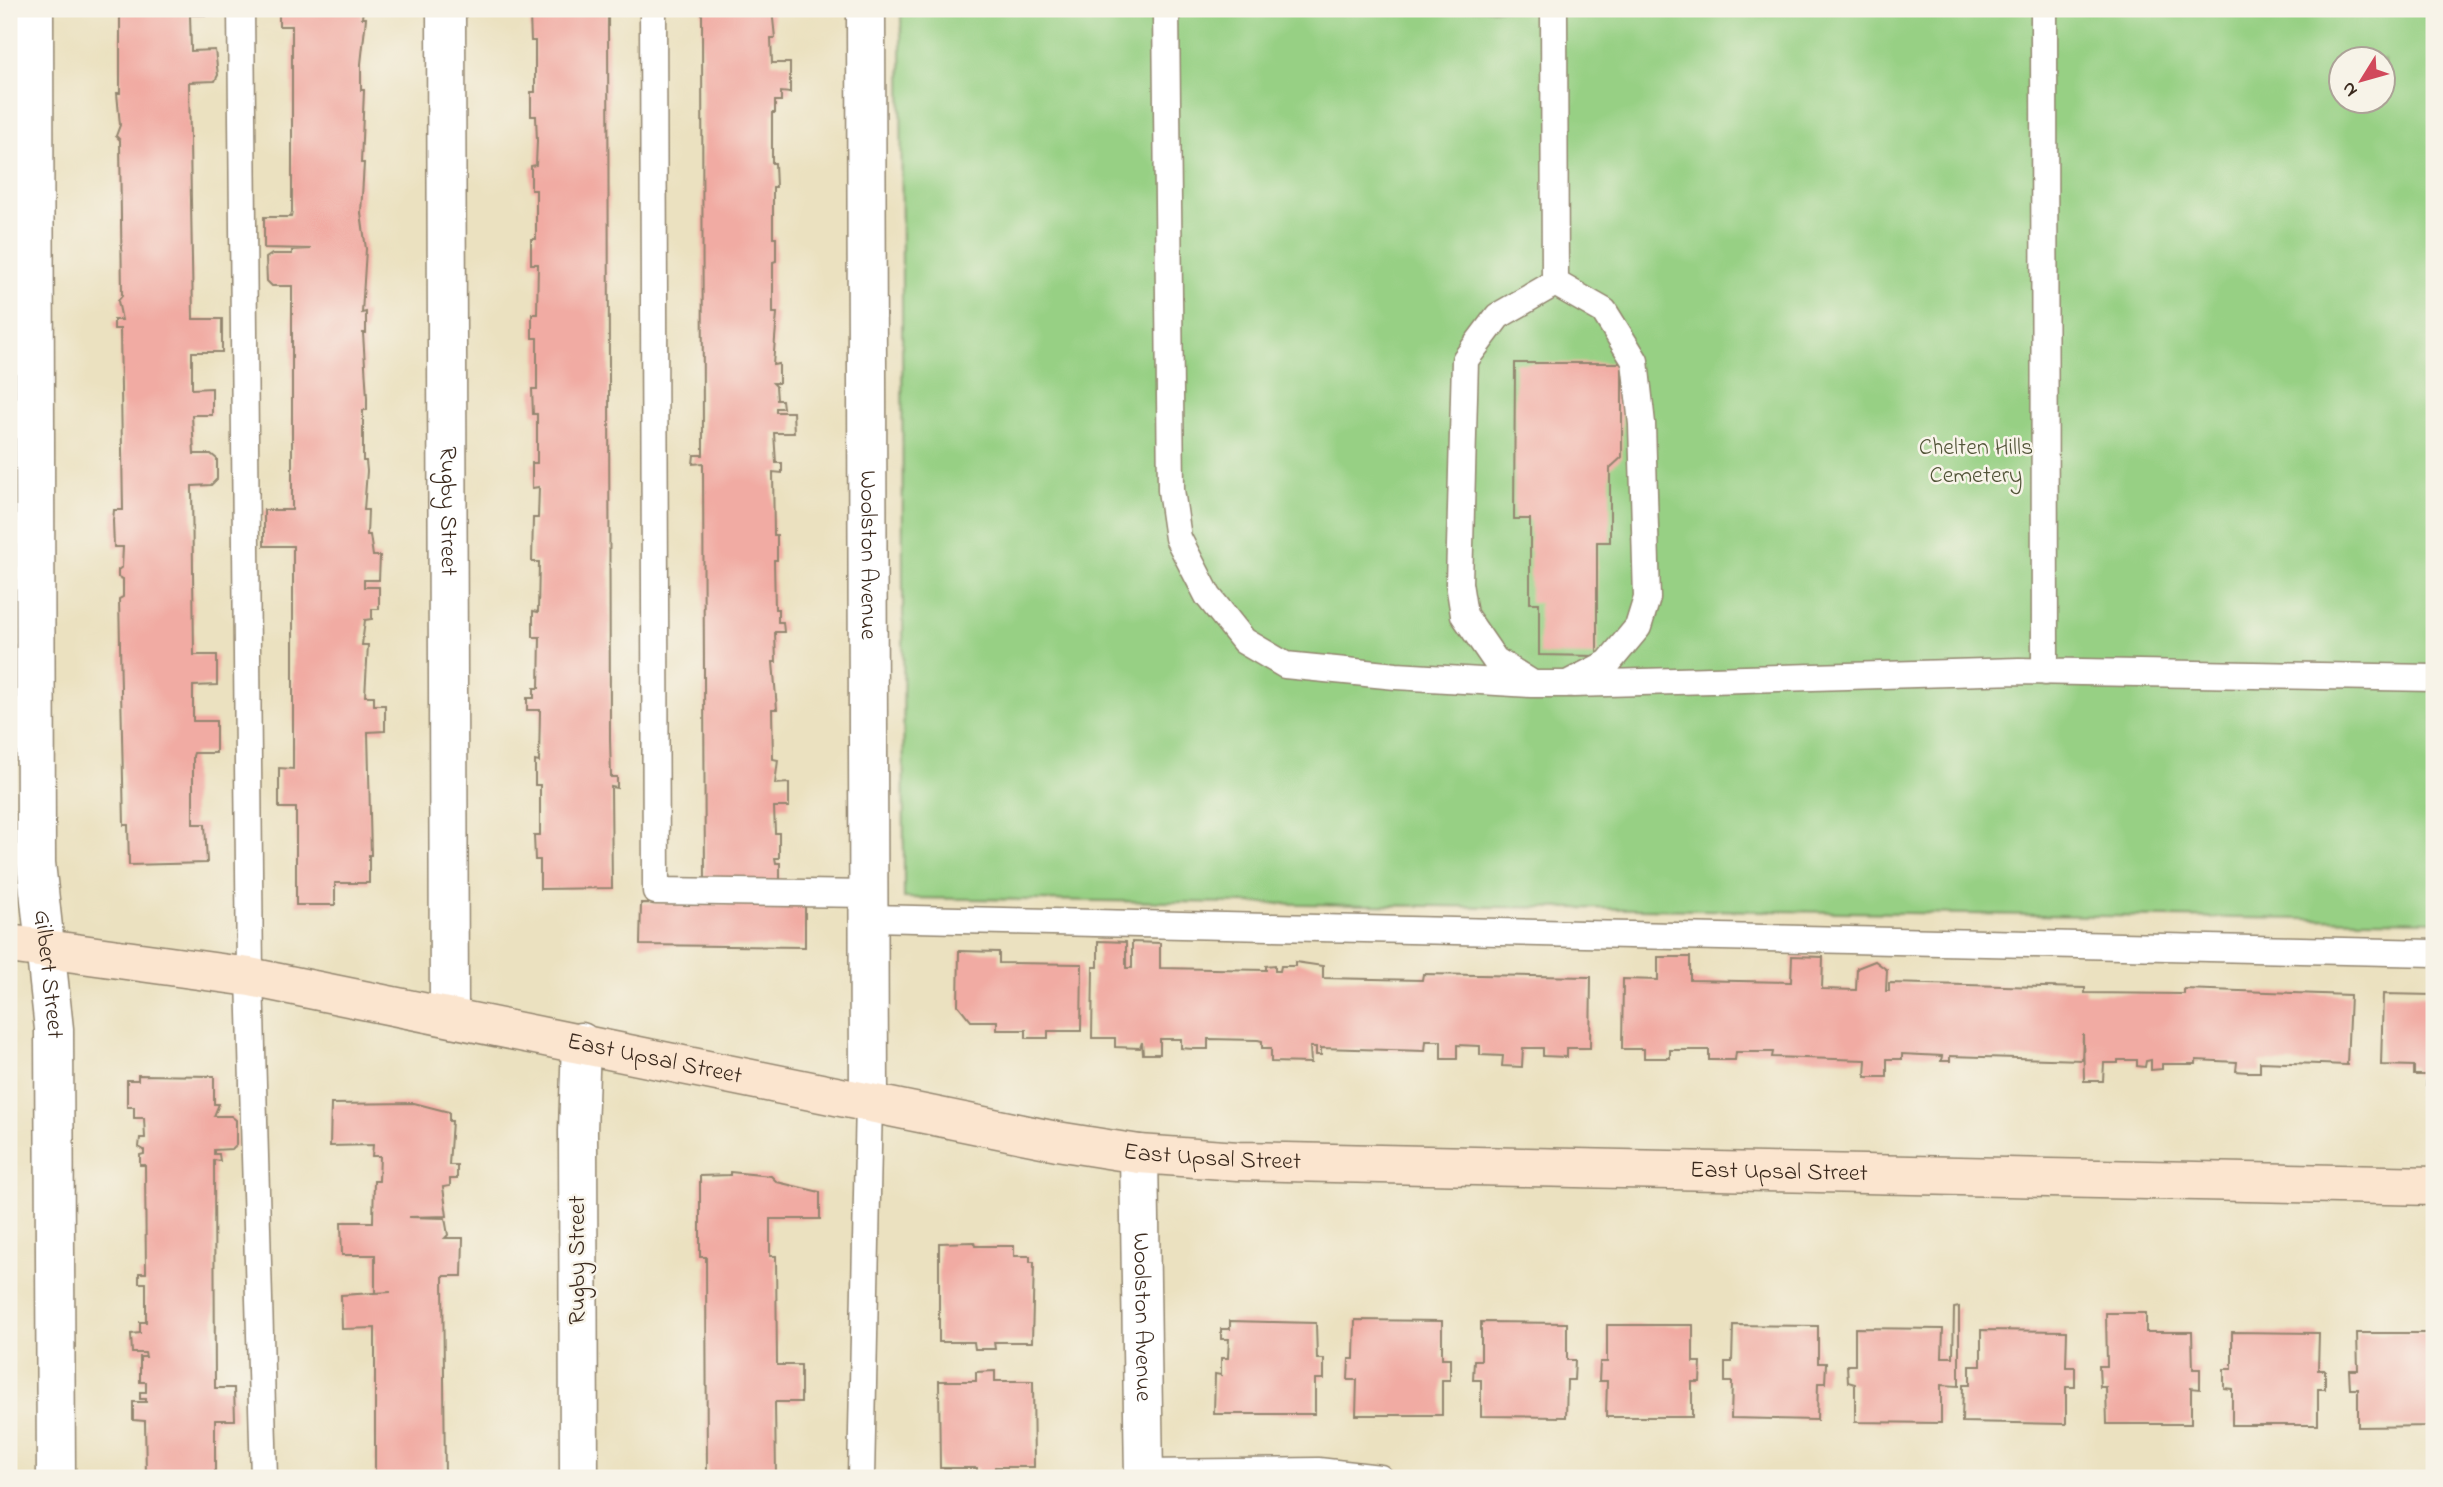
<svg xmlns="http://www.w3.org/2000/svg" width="2443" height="1487" viewBox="0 0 2443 1487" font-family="'Indie Flower',sans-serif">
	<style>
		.green { fill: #97d084; stroke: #697d51; stroke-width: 2; fill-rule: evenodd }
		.building { fill: #f1aba3 }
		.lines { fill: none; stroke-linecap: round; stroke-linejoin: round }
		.lane-casing { stroke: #93866f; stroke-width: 29 }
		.street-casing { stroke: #93866f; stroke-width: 41 }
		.secondary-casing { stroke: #93866f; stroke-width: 41 }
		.lane { stroke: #fff; stroke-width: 26 }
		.street { stroke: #fff; stroke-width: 38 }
		.secondary { stroke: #fbe5cf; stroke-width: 38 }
		.labels { text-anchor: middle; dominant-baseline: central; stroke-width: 5; stroke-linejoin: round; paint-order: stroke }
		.park-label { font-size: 24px; fill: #525438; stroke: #f7f3e8 }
		.street-label { font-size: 24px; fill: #3b2a1e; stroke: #f7f3e8 }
	</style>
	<rect width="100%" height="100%" fill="#f7f3e8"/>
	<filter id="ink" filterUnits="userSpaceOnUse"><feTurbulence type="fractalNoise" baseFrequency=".0143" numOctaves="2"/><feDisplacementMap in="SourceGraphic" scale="14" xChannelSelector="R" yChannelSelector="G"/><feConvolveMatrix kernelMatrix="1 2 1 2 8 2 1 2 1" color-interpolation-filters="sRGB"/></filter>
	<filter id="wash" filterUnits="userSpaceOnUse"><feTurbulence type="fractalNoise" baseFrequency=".00686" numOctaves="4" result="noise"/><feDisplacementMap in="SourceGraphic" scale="28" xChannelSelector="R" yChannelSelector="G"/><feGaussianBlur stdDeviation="1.57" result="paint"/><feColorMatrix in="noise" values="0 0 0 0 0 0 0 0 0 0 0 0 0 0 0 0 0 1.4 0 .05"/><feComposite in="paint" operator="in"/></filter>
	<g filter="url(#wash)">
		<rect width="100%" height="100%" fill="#ebe1c0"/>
		<path class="green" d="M901,9H2434V921L904,898ZM2342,60H2384V102H2342Z"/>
		<g id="blocks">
			<path class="building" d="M120,9H217L213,15H190L191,48V51L215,50L218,75L215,81L189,82L193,319H222V352H192V389L212,388V415H192L194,454H211L217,459V479L211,485L192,486L194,655H217V685L193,686V721H216V753H194L193,756V824H205L207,863L129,865L128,825H124L119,599L123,597V579L118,577V570L122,567L123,547H114L113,521L114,510H123L120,329H114V320H122L118,301L122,296L120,140L116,136L120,125L117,93H120Z
				M279,9H363L362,18H366L361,64V90H364L361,163H364L361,213L366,249L362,313L366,312V333H363L367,398V410H363V461H366L367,471L364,510H368L367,535H370L373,556H380L379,580H364V587H379V609H372V619L365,620L362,645H368L365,696H374V705H385V731L368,732L371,855H369V883H335V905H296V808H279V768L293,769V546H264V510H292V286H272L267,281L266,258L272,254H292V250L311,249L264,248V217H291L292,212V26H279Z
				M536,9H608L610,738L611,777H617V788L611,787L612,888L540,889V860H535L534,835H540V785H535V761L539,762L540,710H527V698H534V688H539L540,637H533V611L538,612L539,562H532L533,518H538L539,487L532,488V463H537V414H533L532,389H537V338H532V314H537L538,264H531V239H536V190H531V166L536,165L537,141L536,116H531V92H535V41H531L530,16H536Z
				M702,9H772L775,38H771L772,63H790V93L781,92V101H775V113H772V163H775L776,187H773V237H776V261L773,262V313H777L773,365L779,364V383H773L776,386L777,400H782L783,408H776V412H793L794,433H774L776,463H782V473L773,472L774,535H777V560H774L775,609H778V622H783L784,632H775L776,662H773L777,709H772L773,759L778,760L775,784L789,783V807H774L775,833H779V858H775L776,863H780V882L705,887L703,463L693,464L694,455H703Z
				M1515,363H1622V457L1610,468V542H1597V656L1539,655V603H1530V519H1514Z
				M641,903L805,905V947L640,945Z
				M1098,941L1126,942V968H1132V942L1160,943V968L1266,970V966L1275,965V971H1280L1281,966H1295V962L1323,966V978L1422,980L1423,974L1591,977L1590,1048H1567V1057L1543,1056V1048H1523L1522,1067L1502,1066L1503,1056L1480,1055V1046L1457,1045V1059H1441V1041H1426L1425,1051L1321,1048V1055H1316V1047H1310L1311,1063L1271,1062V1048H1262V1041L1258,1040L1208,1039V1049H1193L1181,1048V1039H1160V1054H1143L1142,1042L1140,1048L1115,1047V1038H1092L1093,967H1098Z
				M959,951L999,952V963L1082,964L1081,1031H1048V1038H1026V1030H997V1021H971L958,1005Z
				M1792,956L1823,957L1822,989L1856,990L1857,968L1875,961L1887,970L1886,991H1889V983L2085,988V993L2184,994V989L2350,995L2347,1065L2260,1062V1072H2248L2236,1071L2237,1062L2196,1060V1064H2162V1069L2151,1070V1060L2146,1061L2145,1067L2137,1066V1060H2118V1063H2104L2103,1081H2084L2083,1034L2082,1060L1950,1056V1061H1941L1942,1056L1902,1054V1059H1887V1077H1865L1866,1060L1772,1057L1773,1052H1736L1735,1060H1709V1050H1670V1058H1644V1049H1622L1623,979L1658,980V957H1690V980L1791,982Z
				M2383,994L2434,995V1086H2426L2427,1075H2414V1066L2381,1065Z
				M138,1075L214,1076V1104H219L214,1116H231L236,1120V1145L232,1149L214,1150V1154H219L220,1161L214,1160L215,1388H234L235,1420H215V1478H141V1475H146L145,1421L133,1420V1402H146V1399H140V1392H146V1382H140V1357H146L145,1353H132L131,1334L140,1333V1322H146V1283H139V1273H146L145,1165H140V1155L144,1154V1150L139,1147L140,1138H145L144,1118H134V1107H127V1080H138Z
				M414,1103L449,1112V1121H452L449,1165H457V1179H450V1186L443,1187L447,1216L409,1217L445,1218L448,1235L445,1238H463L462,1276H443L445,1478H375V1328L342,1329L341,1295L391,1292L375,1293V1255H342L341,1222H373L374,1181H379L380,1156H372L373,1145L330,1146L331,1104Z
				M730,1172L771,1176L777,1182L820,1192V1219H770V1256H776L777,1365H801V1402H775L776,1478H707L706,1257H700V1176L730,1175Z
				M974,1242L975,1246H1014V1256H1030V1262H1034L1032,1342H994L995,1349H975L974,1342H939V1243Z
				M1959,1307V1386L1941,1385V1423L1855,1422V1384L1848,1382L1847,1365H1855V1328L1943,1329L1942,1357H1953L1954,1308Z
				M2106,1313H2146V1332H2192L2193,1369H2200V1389L2191,1388V1424H2107L2106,1387H2100L2099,1366H2107Z
				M1355,1320L1442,1321V1358H1450V1380H1442V1415H1356L1357,1380H1348L1349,1359H1354Z
				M1230,1321L1316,1323L1317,1359H1324V1379H1315V1414H1214L1215,1374L1221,1375V1358H1228L1229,1339H1221V1329H1230Z
				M1481,1322L1567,1323V1360H1575L1574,1380H1567L1566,1417L1481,1416V1380H1473L1474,1360H1481Z
				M1607,1325H1693V1362H1701L1700,1382H1692V1417H1606L1607,1381H1599L1600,1362H1607Z
				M1733,1325L1818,1326V1363H1826L1825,1383H1818L1817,1420L1731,1418L1732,1382H1725V1362H1732Z
				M1981,1330L2067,1331L2066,1367H2075V1387H2066V1424L1962,1422L1963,1385H1970V1366H1981Z
				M2232,1332L2319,1333L2318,1370H2325V1389H2318V1425H2232V1389L2224,1388V1369H2232Z
				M2357,1333H2434V1426L2358,1427V1389H2350L2349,1370H2358Z
				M995,1371V1381H1033L1034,1467H995V1474L977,1475V1468H940L939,1381H976V1372Z"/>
		</g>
	</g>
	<g filter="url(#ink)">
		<use href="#blocks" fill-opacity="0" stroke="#93866f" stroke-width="2"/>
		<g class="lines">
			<g class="lane-casing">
				<path id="lane" d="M241,9L250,977L264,1478
					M653,9L656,891L870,894
					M1166,9L1171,490L1178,538L1208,596L1244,641L1285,665L1396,676L1531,684
					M1554,9L1555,283
					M2044,9L2045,672
					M1555,283L1604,311L1635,361L1642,424L1647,598L1638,627L1608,663L1567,684H1533L1495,660L1464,615L1459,583L1465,360L1498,316Z
					M1573,684L2019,671L2434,678
					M870,918L2434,953
					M1144,1473L1318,1471L1380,1478
					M861,1478L869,1100"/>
			</g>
			<g class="street-casing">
				<g id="street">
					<path id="s1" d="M34,9L36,863L54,1029L56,1478"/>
					<path id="s2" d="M446,9L449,1015"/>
					<path id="s3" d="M866,9L869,1100"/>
					<path id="s4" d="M1139,1154L1144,1478"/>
					<path d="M579,1478L578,1131L581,1042"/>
				</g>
			</g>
			<g class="secondary-casing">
				<g id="secondary">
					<path id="s5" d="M9,944L250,977L1057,1141L1139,1154L1238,1161L2434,1186"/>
				</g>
			</g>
			<use href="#lane" class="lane"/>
			<use href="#street" class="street"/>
			<use href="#secondary" class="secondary"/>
		</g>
	</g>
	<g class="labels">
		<g class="park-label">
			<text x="1976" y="448">Chelten Hills<tspan x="1976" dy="28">Cemetery</tspan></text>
		</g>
		<g class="street-label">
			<text stroke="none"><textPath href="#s2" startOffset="502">Rugby Street</textPath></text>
			<text stroke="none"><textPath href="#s3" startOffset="546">Woolston Avenue</textPath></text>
			<text stroke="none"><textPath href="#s1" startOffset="966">Gilbert Street</textPath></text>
			<text stroke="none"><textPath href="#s5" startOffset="656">East Upsal Street</textPath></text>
			<text stroke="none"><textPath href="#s5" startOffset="1223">East Upsal Street</textPath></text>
			<text stroke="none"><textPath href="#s5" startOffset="1790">East Upsal Street</textPath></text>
			<text transform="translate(578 1260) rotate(-90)">Rugby Street</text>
			<text stroke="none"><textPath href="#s4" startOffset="163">Woolston Avenue</textPath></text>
		</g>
	</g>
	<rect width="2443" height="1487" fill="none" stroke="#f7f3e8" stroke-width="35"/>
	<g transform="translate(2362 80) rotate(233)"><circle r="33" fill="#f7f3e8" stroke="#aca397" stroke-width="2"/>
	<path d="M0-5L12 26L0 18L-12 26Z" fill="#d1495b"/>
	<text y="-10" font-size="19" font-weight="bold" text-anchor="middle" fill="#3b2a1e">N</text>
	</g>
</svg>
